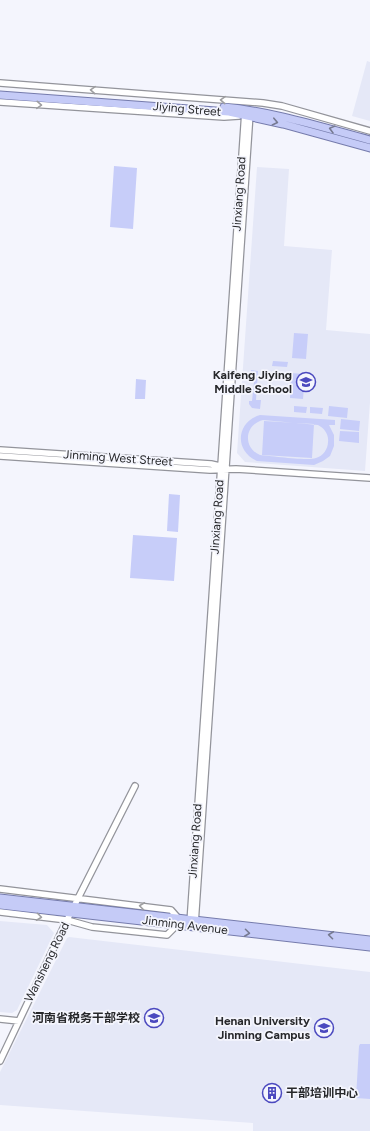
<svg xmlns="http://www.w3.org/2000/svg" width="370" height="1131" viewBox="0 0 370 1131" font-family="Figtree,'Noto Sans SC',sans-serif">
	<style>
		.built { fill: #e5e8f7 }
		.green { fill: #c7cdf9; fill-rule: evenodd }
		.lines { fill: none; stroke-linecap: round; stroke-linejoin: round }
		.minor-casing { stroke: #93949b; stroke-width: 8 }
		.major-casing { stroke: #757bac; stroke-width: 9 }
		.minor { stroke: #fff; stroke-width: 5.5 }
		.major { stroke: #c5cbf7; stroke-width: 7 }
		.oneway { stroke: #9e9ea0 }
		.oneway2 { stroke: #767a91 }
		.labels { text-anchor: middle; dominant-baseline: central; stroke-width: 3.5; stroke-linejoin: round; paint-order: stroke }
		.street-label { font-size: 12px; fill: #27282b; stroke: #f4f5fd }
		.poi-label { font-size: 12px; font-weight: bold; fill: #27282b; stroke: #f4f5fd; text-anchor: end }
	</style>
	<rect width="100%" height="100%" fill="#f4f5fd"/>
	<path class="built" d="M367,61L370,62V121L352,116Z
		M257,167L289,169L284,246L332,250L326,330L370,334V402L365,471L245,462L237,453Z
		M0,921L47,925L54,933L17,1010L12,1013L0,1012Z
		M69,937L370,972V1131H253V1123L0,1105V1072L67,938Z"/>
	<path class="green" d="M114,166L137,168L133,229L110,227Z
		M294,333L308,334L306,359L292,358Z
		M273,361L288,362L287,367L272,366Z
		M251,370L258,371L256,400H261L260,409L252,408L249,404V401H252L255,372H251Z
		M291,373L305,374L303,399L290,398Z
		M136,379L146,380L145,399H135Z
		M294,406L307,407L306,413L294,412Z
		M329,406L348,408L347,418L328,416Z
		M310,407L323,408L322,414L310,413Z
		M260,415L335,420V425H329L334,435V446L330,456L323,461L314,465L257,461C234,451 236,422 260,415ZM263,420L318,425C324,428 329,434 328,442C328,449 323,456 316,458C307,461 272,456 260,455C243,448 244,425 263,420Z
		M341,419L360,421L359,431L340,429Z
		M264,421L314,424L312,458L262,455Z
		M340,431L359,432V443L339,441Z
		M169,494L180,495L178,532L167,531Z
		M133,535L177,538L174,581L130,578Z
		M360,1044H370V1099L356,1098L359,1046Z"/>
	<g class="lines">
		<g class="minor-casing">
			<path id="minor" d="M0,83L263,103L282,106L370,131
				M0,102L224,117L239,116
				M0,450L211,464L224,467
				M0,456L210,470L236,469L370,478
				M0,889L171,910L178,918
				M0,912L67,920L92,927L167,935L178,924
				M190,923L245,111
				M195,924L250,113
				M0,1019L19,1021
				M0,1061L67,920L135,786"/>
		</g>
		<g class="major-casing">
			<path id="major" d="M0,95L229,112L283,124L370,148
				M224,107C274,112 321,127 370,140
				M0,898L370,940
				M0,905L370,947"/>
		</g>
		<use href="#minor" class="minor"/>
		<use href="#major" class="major"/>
	</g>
	<defs><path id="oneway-chevron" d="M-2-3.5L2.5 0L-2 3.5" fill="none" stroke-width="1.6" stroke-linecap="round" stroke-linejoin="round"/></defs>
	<g class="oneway">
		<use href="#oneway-chevron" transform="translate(93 90) rotate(-176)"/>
		<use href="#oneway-chevron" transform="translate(223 100) rotate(-176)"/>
		<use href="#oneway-chevron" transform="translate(39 105) rotate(4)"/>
		<use href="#oneway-chevron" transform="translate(142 906) rotate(-173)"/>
		<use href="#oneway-chevron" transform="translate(39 917) rotate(7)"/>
	</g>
	<g class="oneway2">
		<use href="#oneway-chevron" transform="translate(275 122) rotate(13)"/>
		<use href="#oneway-chevron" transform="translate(332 129) rotate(-165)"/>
		<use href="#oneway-chevron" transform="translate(247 933) rotate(7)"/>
		<use href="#oneway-chevron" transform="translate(331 935) rotate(-173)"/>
	</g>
	<defs>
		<g id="school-ring" transform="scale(1)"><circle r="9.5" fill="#f4f5fd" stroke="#4b49bf" stroke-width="1.5"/><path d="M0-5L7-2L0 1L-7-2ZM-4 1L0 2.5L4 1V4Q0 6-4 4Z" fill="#4b49bf"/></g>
		<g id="university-ring" transform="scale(1)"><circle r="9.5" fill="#f4f5fd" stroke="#4b49bf" stroke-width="1.5"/><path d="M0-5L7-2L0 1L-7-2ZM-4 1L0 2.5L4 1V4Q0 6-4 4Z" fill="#4b49bf"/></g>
		<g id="building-ring" transform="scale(1)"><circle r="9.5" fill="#f4f5fd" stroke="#4b49bf" stroke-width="1.5"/><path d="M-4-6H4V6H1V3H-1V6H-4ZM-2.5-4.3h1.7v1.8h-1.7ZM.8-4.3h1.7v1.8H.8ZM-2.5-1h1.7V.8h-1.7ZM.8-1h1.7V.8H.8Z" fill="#4b49bf"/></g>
	</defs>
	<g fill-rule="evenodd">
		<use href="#school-ring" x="306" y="382"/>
		<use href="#university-ring" x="154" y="1018"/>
		<use href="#university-ring" x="324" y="1028"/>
		<use href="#building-ring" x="272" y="1093"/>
	</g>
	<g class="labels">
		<g class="street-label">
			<text transform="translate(187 109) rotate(5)">Jiying Street</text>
			<text transform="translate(239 194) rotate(-86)">Jinxiang Road</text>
			<text transform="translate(118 458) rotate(4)">Jinming West Street</text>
			<text transform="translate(217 517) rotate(-86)">Jinxiang Road</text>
			<text transform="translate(195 841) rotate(-86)">Jinxiang Road</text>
			<text transform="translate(185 925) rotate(7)">Jinming Avenue</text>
			<text transform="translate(47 962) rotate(-64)">Wansheng Road</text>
		</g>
		<g class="poi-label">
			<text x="292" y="375">Kaifeng Jiying<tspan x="292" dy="14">Middle School</tspan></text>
			<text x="140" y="1018">河南省税务干部学校</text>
			<text x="310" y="1021">Henan University<tspan x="310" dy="14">Jinming Campus</tspan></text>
			<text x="286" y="1093" text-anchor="start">干部培训中心</text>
		</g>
	</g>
</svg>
